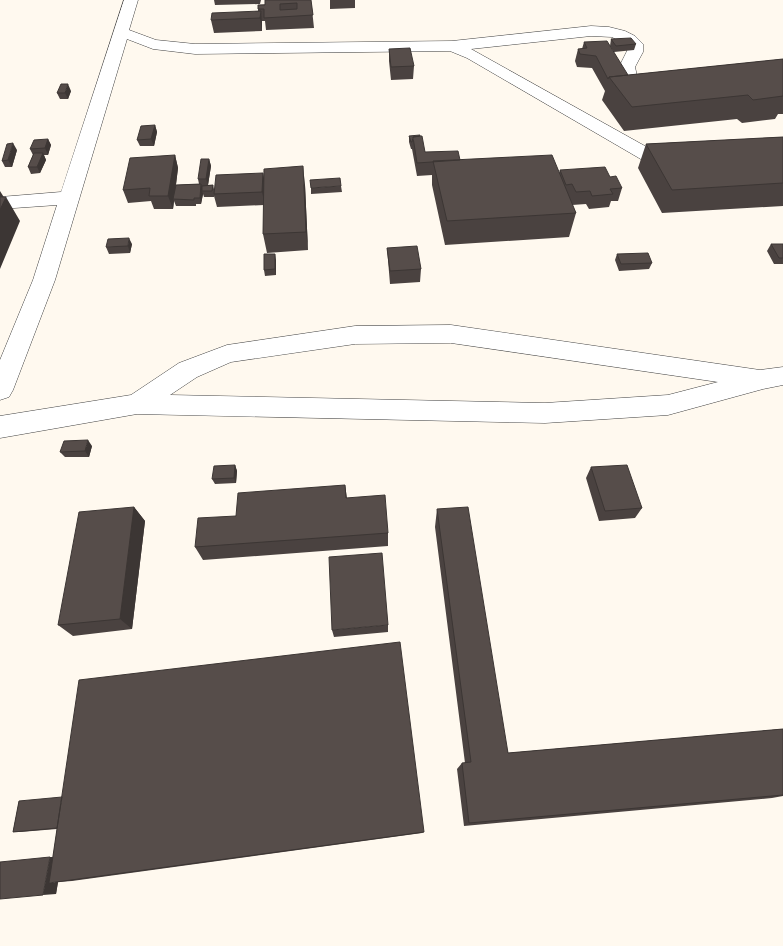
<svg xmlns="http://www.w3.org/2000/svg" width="783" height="946" viewBox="0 0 783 946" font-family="'Noto Serif',serif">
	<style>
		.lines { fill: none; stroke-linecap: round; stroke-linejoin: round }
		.minor-casing { stroke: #414141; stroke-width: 1 }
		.minor { fill: #fff; fill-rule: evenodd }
		.wall { fill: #4a4240 }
		.shaded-wall { fill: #3c3634 }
		.building { fill: #564d4a; stroke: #3c3634; fill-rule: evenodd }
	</style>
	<rect width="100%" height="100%" fill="#fff9ef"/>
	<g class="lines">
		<g class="minor-casing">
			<path id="minor" d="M124,0H138L129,30L156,40L195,44L452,41L591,26L609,27L625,31L635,36L643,44V52L635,67L637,76L645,91L643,95H631L620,76L619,67L627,51V45L612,37L591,36L471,49L661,155L679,153L686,155L688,159L686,163C675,166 662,168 651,165L467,58L450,51L195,54L153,49L127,39L55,280L13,390L9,397L0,400V360L33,280L57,205L0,209V197L61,192Z
				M451,325L760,370L783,367V385L763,389L668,415L545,423L137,414L0,438V416L131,395L179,363L227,345L355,326ZM451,343L718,382L668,395L545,403L170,395L197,377L231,362L355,344Z"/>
		</g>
		<use href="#minor" class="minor"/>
	</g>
	<path class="wall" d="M214,0H261L260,4L215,5Z
		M311,0L314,28L266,30L265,21H262V31L214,33L211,20L258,11V5Z
		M330,0H355V8L330,9Z
		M611,39L636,44L634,50L614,52L610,46Z
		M584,42L628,75L783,59V114H778L775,119L742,123L737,119L624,131L602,100L605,91L592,68L577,67L575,61L578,49H582Z
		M389,49L414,66L413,79L391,80L389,61Z
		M71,91L68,99H60L57,93Z
		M155,125L157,132L154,146H140L137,140Z
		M409,136L425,152L460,160L559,173L560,170L610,177L622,188L618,201H611L609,207L589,209L586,204L572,205L576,213L569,237L445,245L432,185V175L417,176L412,149H411L409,142Z
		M783,137V206L662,213L638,168L646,144Z
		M48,139L51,145L48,155H44L46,160L40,173L31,174L28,167L33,155L30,149Z
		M17,150L12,167H5L2,161Z
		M175,155L178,168L176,185L199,184L198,179L209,159L211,166L208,185H213L214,189L263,173L264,178L305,185L308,250L267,253L263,234L264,205L217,207L214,196V197H204L203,194L201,204H196V206H176L174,201L173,209H154L151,201L128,203L123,190Z
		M341,186L342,192L311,194V188Z
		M132,244L130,253L109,254L106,247Z
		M771,244H783V264H774L767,251Z
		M387,248L421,269L420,282L390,284Z
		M617,254L652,263L649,269L619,271L615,260Z
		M276,260V275L265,276L264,270Z
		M92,446L89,457H65L60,452Z
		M235,465L237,471L236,483L215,484L212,479Z
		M591,467L642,508L635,518L599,521L586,478Z
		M345,485L347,498L388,533V546L203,560L195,547L236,516Z
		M134,507L145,521L132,629L73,636L58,625Z
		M437,509L508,753L783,729V796L772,798L464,826L457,769L462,763H465L435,527Z
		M388,625V632L334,637L332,630Z
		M19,801L424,832L422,833L72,881L58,882L56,894L53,857L57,829L20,832H13Z"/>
	<path class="shaded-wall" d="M261,11L262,23V31L260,18Z
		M68,84L71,91L68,99L65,93Z
		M155,125L157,132L154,146L151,139Z
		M48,139L51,145L48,155L45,148Z
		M13,143L17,150L12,167L8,160Z
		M43,153L46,160L40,173L37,167Z
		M175,155L178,168L174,199H173L174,201L173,209L168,196Z
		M209,159L211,166L208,185L206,179Z
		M303,166L305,185L308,250L306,232Z
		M263,173L265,186V205L262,192Z
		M201,184L203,191H202L203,194L201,204L200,198Z
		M0,191L5,199L6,197L20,221L0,269Z
		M129,238L132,244L130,253L128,246Z
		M275,254L276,260V275L275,269Z
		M88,440L92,446L89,457L85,451Z
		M235,465L237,471L236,483L234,478Z
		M134,507L145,521L132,629L120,619Z
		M50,857H62L49,883L58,882L56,894L43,895Z"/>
	<path class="building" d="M265,0H311L313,15L264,18V9H258V5H265ZM297,3V9L280,10V4Z
		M261,11L260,18L211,20L212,13Z
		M631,38L636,44L616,46L611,39Z
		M607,41L628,75L609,77L608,79L596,56L580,54L578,49L587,48L584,42Z
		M410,48L414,66L391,67L389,49Z
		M783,59V96L753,100L748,95L632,107L609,77Z
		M61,84H68L65,93H57Z
		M155,125L151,139L137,140L141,126Z
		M420,135V136L413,137L412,142H411L409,136Z
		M422,136L425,152L458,151L460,160L417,163L413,137Z
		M783,137V183L672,190L646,144Z
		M48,139L45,148L30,149L34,140Z
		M13,143L8,160L2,161L7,144Z
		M34,153H43L37,167H28Z
		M175,155L168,196H149L150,188L123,190L130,158Z
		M552,155L576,213L447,221L433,161Z
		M201,159H209L206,179H198Z
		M303,166L306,232L263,234L264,169Z
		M605,167L610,177L616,176L622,188L610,189L613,194L592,196L590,191L576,192L572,184L566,185L560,170Z
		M263,173L262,192L214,194L216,175Z
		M340,178L341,186L311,188L310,180Z
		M201,184L200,198H194V200L173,199L176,185Z
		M213,185L212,191H202V186Z
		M0,197H6L0,210Z
		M129,238L128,246L106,247L108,239Z
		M771,244H783V258H779Z
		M417,246L421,269L390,271L387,248Z
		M648,253L652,263L621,264L617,254Z
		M264,254H275V269L264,270Z
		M88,440L85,451L60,452L64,441Z
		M235,465L234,478L212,479L214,466Z
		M627,465L642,508L605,511L591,467Z
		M345,485L346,498L385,495L388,533L195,547L198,518L236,516L238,493Z
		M134,507L120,619L58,625L79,512Z
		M468,507L508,753L783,729V795L469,823L462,763L471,762L437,509Z
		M382,553L388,625L332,630L329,557Z
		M400,642L424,832L49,883L79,680Z
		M62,797L57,828L13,832L19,801Z
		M50,857L43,895L0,899V862Z"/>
</svg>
